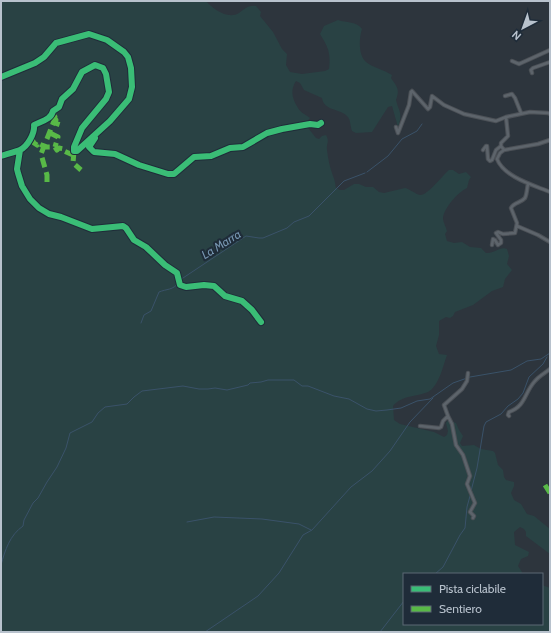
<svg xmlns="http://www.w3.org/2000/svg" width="551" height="633" viewBox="0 0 551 633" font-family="Cabin,sans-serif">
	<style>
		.green { fill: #294244 }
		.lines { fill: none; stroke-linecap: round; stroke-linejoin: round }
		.stream { stroke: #3a5269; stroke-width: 1 }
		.minor-casing { stroke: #4c5157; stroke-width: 4.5 }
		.tertiary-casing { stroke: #4c5157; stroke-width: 5 }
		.minor { stroke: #5d646b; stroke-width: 2.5 }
		.tertiary { stroke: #5d646b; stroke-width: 3 }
		.quiet { stroke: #58b947; stroke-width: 5; stroke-dasharray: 10 5; stroke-linecap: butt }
		.cycleway-casing { stroke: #1f2c39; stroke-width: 8 }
		.cycleway { stroke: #3abd76; stroke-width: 6 }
		.labels { text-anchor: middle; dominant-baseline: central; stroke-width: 4; stroke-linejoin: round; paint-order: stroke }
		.water-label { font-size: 12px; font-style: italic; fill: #7796b1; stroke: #1f2c39 }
	</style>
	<rect width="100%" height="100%" fill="#2d353d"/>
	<path class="green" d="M1,1H206C213,9 228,20 239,13C245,9 248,5 256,6L261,12L260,16L273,32L282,49L287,54L286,65L290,72L302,74L325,71L329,69C331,53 328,47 320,34L324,26L338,20C346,23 357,21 362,29C359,38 358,55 366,62C372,67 384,70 392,75L391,78C397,87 400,89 396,100C399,112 403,113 398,127L392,106L388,107L372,132L356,133L352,131C350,126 351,120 347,116C339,108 324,111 322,98L304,90L300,83L296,81C290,90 292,99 298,108C300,112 306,115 310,118L305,124L316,138L319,139L322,136L326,135C330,142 326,143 327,150C328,159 330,168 333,176C335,180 335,184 336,188L340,190H344L354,184H359L366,187H373L379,192L384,193L405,188C410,189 415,194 420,195C427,196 443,175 449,170H453L459,174L466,172L471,177L469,180L467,188C458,192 444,208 443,218C443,222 446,227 447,231L445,234L447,241L454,243L462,242L470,247L481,248L486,253C494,254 500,246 507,249L509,256L507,264L512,270L505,279L503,287L492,291L473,305L455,312L453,316L450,318L446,317L439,321V335L436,346L439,354L447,355C443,366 439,386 428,392C416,397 402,395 393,406L394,420L400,424L434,432L444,437L447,435L448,431L446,423L448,420L456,423L459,430L463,436L460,443L462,446L474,445L481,449L493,451L495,453L498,465L503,470L504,477L506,480L514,482V486L511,493L514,500L521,504L527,514L534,516L550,529V554L526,536V532L524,529L520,527L514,532L515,545L529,552L528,556L521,559L518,566L522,572L521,574H404V624H542V585L550,588V632H1Z"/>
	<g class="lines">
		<path class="stream" d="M367,172L388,156L402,139L417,131L422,124
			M180,280L246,236L259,238H263L287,228L294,222L309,216L344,181L365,173
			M141,323L144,315L151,311L159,292C166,289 174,290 178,283
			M471,491L477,468L484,426L486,422L501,414L508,406L518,399L523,393L529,377L543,364L547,357
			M187,522L214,517L262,519L299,524L311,530
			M1,565C5,550 10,535 23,526L24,520L33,503L38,498L47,482L57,467L66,448L70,433L92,422L98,413L105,407L127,404L134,397L142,391L183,386L199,389H208L215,388L227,390L248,385L250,383L261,382L268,380H294L302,386H308L334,396L349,399L367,409L376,411L387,410L401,408L417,401L430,399L453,383L470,377L511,370L527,361L541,359L550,353
			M435,574L443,567L460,535L465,528L467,507L470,496
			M205,632L258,596L279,573L303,535L312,530L351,487L372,471L390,451L410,422L433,398
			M380,632L404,601"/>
		<g class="minor-casing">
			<path id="minor" d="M512,61L519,64L550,50
				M532,73L531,70L533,68L550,62
				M505,96L512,94L515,98L521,113
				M396,127L398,133L409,105L411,92L412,91L428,109L430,107L432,96L444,105L464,114L496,121L506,117
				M99,132L89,147L91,150L115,154L139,165L168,174H174L194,157L211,156L230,148L243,147L267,133L282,129L310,124L318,125L321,123
				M550,140L538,144L504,150L500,153L497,159C504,177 533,185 550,192
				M501,146V143L508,136L506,117L530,112L548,113L550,114
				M20,150L17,169L18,173L22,186L30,199L39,208L49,214L61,217L92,229L123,226L126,228L134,240L146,247L165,265L177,273L180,285L186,287L204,285L214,286L225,296L242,301L252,310L261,322
				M483,150L486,146H487L488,159L490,161L492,160L496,150L501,146L504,150
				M1,156C4,155 18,151 20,150C28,146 35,133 34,125C41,121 51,120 53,111L59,107L62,99L73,89
				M517,226L538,235L550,242
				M492,245L493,239L495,240L498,245L501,243V240L496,233L498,232L503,234L515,233L517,223L511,208C514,202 521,203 525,198C527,194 527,188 528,184
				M448,416L452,424L456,445L463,455L470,476L467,484L475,503L470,512L474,516L473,518
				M509,416L508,415L509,412C526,406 524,393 535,381C539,376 545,373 550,369
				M420,426L439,428L441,427L443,421L448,416L444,405L462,389L467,381L468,373"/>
		</g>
		<g class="tertiary-casing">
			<path id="tertiary" d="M1,77L35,63L44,57L56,43L89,34L107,40L124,52L128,57L131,68L132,87L129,99L110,121L77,151H74V147L82,128L106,99L109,92L106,74L103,68L95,65C80,73 81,75 73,89"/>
		</g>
		<use href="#minor" class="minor"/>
		<use href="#tertiary" class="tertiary"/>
		<path class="quiet" d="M54,120H56L55,123L64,126
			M50,133L58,137L55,147
			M31,138L34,143L37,145V143L46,147H55L57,150L59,148L64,149V151L73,155
			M74,151L73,163L81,170
			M47,182V175L41,154L54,121L55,117L53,112
			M545,485L550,493"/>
		<g class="cycleway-casing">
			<path id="cycleway" d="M1,77L35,63L44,57L56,43L89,34L107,40L124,52L128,57L131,68L132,87L129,99L110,121L77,151H74V147L82,128L106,99L109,92L106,74L103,68L95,65L82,72L73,89L62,99L59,107L53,111C51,120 41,121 34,125C35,133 28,146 20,150C18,151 4,155 1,156
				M95,138L89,147L94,152L115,154L139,165L168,174H174L194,157L211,156L230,148L243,147L267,133L282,129L310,124L318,125L321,123
				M20,150L17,169L18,173L22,186L30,199L39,208L49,214L61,217L92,229L123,226L126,228L134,240L146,247L165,265L177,273L180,285L186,287L204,285L214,286L225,296L242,301L252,310L261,322"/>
		</g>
		<use href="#cycleway" class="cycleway"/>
	</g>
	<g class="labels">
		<g class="water-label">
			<text transform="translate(221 244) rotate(-32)">La Marra</text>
		</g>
	</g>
	<rect width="551" height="633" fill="none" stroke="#b8c2cd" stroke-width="4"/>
	<rect x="403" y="573" width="140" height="52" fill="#1f2c39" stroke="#5c6874"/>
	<rect x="411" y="586" width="20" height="6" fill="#3abd76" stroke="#5c6874"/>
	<text x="439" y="593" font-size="12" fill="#b8c2cd">Pista ciclabile</text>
	<rect x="411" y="606" width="20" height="6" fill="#58b947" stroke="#5c6874"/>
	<text x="439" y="613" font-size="12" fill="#b8c2cd">Sentiero</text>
	<g transform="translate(523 28) rotate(221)" stroke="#1f2c39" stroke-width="3" paint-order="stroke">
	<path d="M0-3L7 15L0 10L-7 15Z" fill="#b8c2cd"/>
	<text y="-6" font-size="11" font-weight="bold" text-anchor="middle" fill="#b8c2cd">N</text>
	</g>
</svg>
